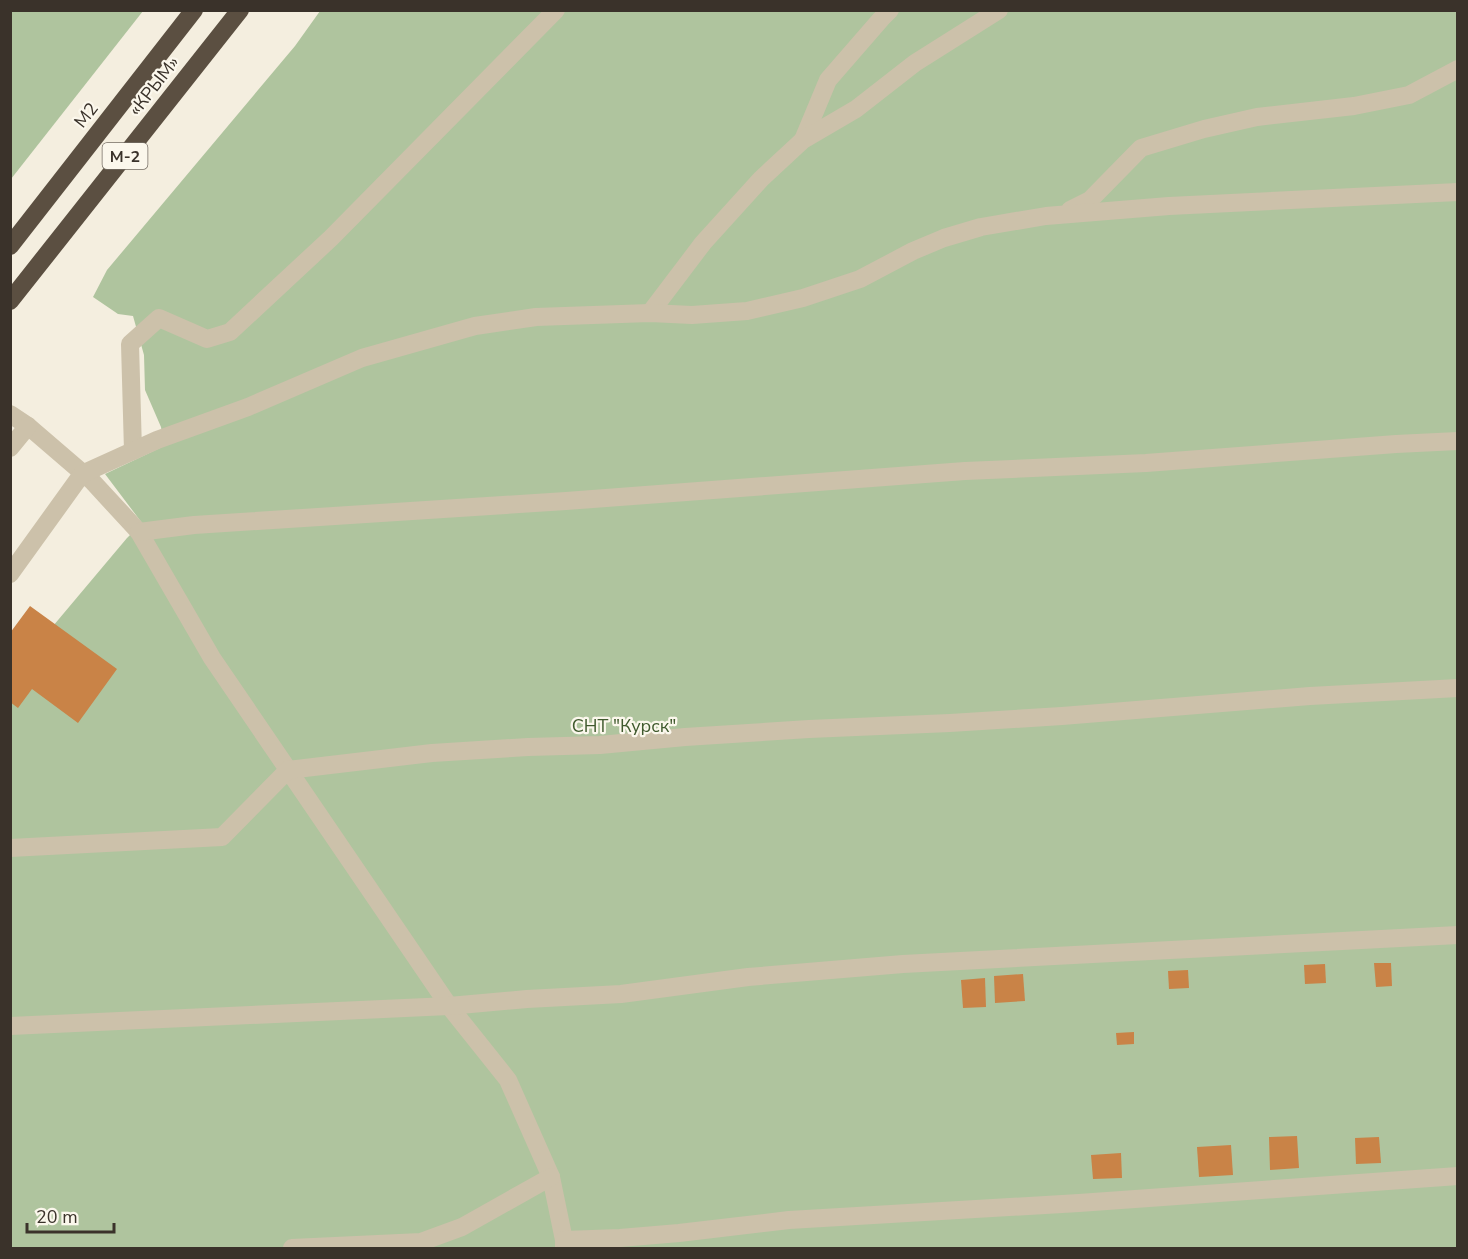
<svg xmlns="http://www.w3.org/2000/svg" width="1468" height="1259" viewBox="0 0 1468 1259" font-family="'Nunito Sans',sans-serif">
<style>
.green{fill:#afc49e}
.building{fill:#c98347}
.lines{fill:none;stroke-linecap:round;stroke-linejoin:round}
.minor{stroke:#ccc1aa;stroke-width:18}
.highway{stroke:#5b4f41;stroke-width:18}
.labels{text-anchor:middle;stroke-width:4.5;stroke-linejoin:round;paint-order:stroke}
.shield{fill:#fbf7ec;stroke:#746d64;stroke-width:1.5}
.shield-label{font-size:16px;font-weight:bold;fill:#3a322a}
.street-label{font-size:18px;fill:#3a322a;stroke:#fbf7ec}
.park-label{font-size:18px;fill:#3f592d;stroke:#fbf7ec}
</style>
<rect width="100%" height="100%" fill="#f4eedf"/>
<g class="green">
<path d="M 11,10 L 143,11 L 11,179 L 10,11 Z"/>
<path d="M 320,11 L 1457,11 L 1457,1248 L 11,1248 L 11,676 L 127,538 L 142,523 L 105,474 L 164,446 L 161,427 L 145,390 L 144,355 L 133,316 L 118,314 L 93,297 L 107,270 L 295,46 Z"/>
</g>
<g class="building">
<path d="M 30,606 L 117,669 L 78,723 L 32,689 L 18,708 L 10,702 L 10,633 Z"/>
<path d="M 1374,963 L 1391,963 L 1392,986 L 1376,987 Z"/>
<path d="M 1325,964 L 1326,983 L 1305,984 L 1304,965 Z"/>
<path d="M 1188,970 L 1189,988 L 1169,989 L 1168,971 Z"/>
<path d="M 1023,974 L 1025,1001 L 995,1003 L 994,976 Z"/>
<path d="M 985,978 L 986,1007 L 963,1008 L 961,980 Z"/>
<path d="M 1134,1032 L 1134,1044 L 1117,1045 L 1116,1033 Z"/>
<path d="M 1297,1136 L 1299,1168 L 1270,1170 L 1269,1137 Z"/>
<path d="M 1379,1137 L 1381,1163 L 1356,1164 L 1355,1138 Z"/>
<path d="M 1231,1145 L 1233,1175 L 1199,1177 L 1197,1147 Z"/>
<path d="M 1121,1153 L 1122,1178 L 1093,1179 L 1091,1155 Z"/>
</g>
<g class="lines">
<g class="minor">
<path d="M 803,140 L 828,80 L 881,19 L 890,10"/>
<path d="M 1070,210 L 1090,200 L 1141,148 L 1204,129 L 1257,117 L 1354,106 L 1409,95 L 1458,69"/>
<path d="M 650,313 L 703,243 L 761,179 L 803,140 L 856,109 L 915,63 L 999,10"/>
<path d="M 10,414 L 28,426 L 92,481 L 139,532 L 212,658 L 449,1006 L 508,1080 L 551,1177 L 564,1240 L 564,1248"/>
<path d="M 10,448 L 28,426"/>
<path d="M 133,451 L 130,344 L 159,318 L 207,339 L 230,332 L 331,238 L 556,10"/>
<path d="M 139,532 L 194,525 L 566,501 L 965,471 L 1146,463 L 1396,444 L 1458,441"/>
<path d="M 10,574 L 82,474 L 157,440 L 248,407 L 362,358 L 475,326 L 536,317 L 650,313 L 692,315 L 747,311 L 803,298 L 860,279 L 913,251 L 944,238 L 981,227 L 1046,216 L 1169,206 L 1458,192"/>
<path d="M 10,848 L 222,837 L 288,770 L 432,753 L 528,747 L 600,745 L 685,737 L 809,729 L 950,723 L 1062,716 L 1310,696 L 1458,688"/>
<path d="M 10,1026 L 449,1006 L 527,999 L 621,994 L 748,977 L 903,964 L 1458,935"/>
<path d="M 564,1240 L 620,1238 L 679,1233 L 789,1220 L 1079,1203 L 1458,1176"/>
<path d="M 292,1248 L 421,1242 L 462,1227 L 551,1177"/>
</g>
<g class="highway">
<path d="M 10,246 L 194,10"/>
<path d="M 10,301 L 240,10"/>
</g>
</g>
<g class="labels">
<rect class="shield" x="102.5" y="143" width="45" height="26" rx="4.5"/>
<g class="shield-label">
<text x="125" y="162">М-2</text>
</g>
<g class="street-label">
<text transform="translate(154 86) rotate(-52)" y="6">«КРЫМ»</text>
<text transform="translate(86 115) rotate(-52)" y="6">М2</text>
</g>
<g class="park-label">
<text x="624" y="732">СНТ "Курск"</text>
</g>
</g>
<rect width="1468" height="1259" fill="none" stroke="#3a322a" stroke-width="24"/>
<path d="M27 1223v9h87v-9" fill="none" stroke="#3a322a" stroke-width="3"/>
<text x="36" y="1223" font-size="18" fill="#3a322a" stroke="#fbf7ec" stroke-width="4.5" paint-order="stroke">20 m</text>
</svg>
